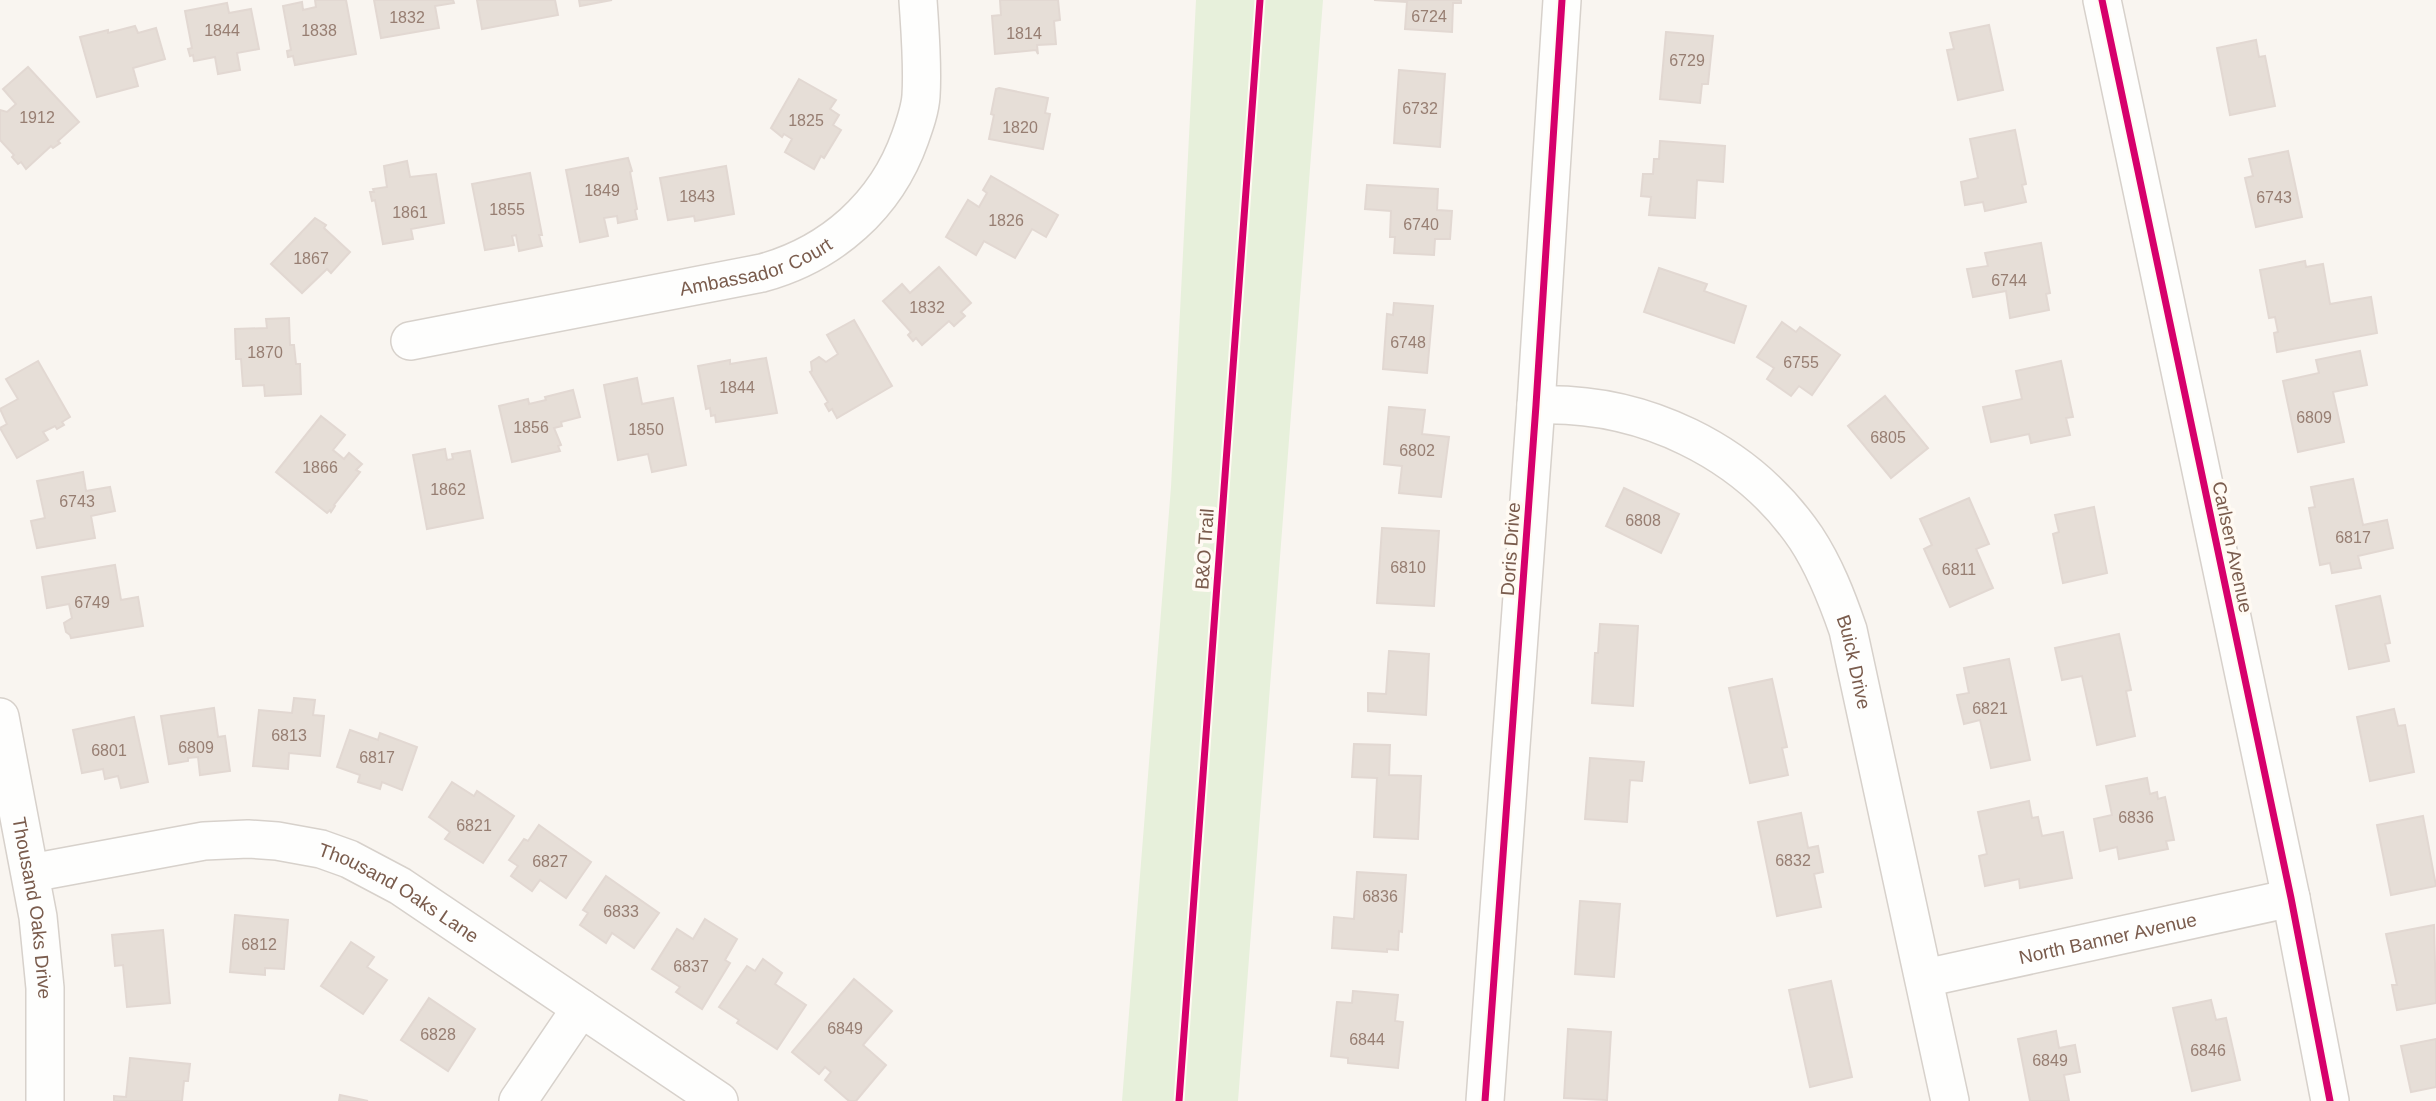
<svg xmlns="http://www.w3.org/2000/svg" width="2436" height="1101" viewBox="0 0 2436 1101" font-family="Helvetica,sans-serif">
<style>
.green{fill:#e7f0db}
.building{fill:#e6ded7;stroke:#e2d8d2;stroke-width:2}
.lines{fill:none;stroke-linecap:round;stroke-linejoin:round}
.minor-casing{stroke:#d7d1cb;stroke-width:40}
.minor{stroke:#fefefd;stroke-width:37}
.cycleway-casing{stroke:#fffaf3;stroke-width:11}
.cycleway{stroke:#d6006c;stroke-width:7}
.labels{text-anchor:middle;stroke-width:7;stroke-linejoin:round;paint-order:stroke}
.number-label{font-size:16px;fill:#977e72}
.street-label{font-size:19px;fill:#7a5c4d;stroke:#fffaf3}
</style>
<rect width="100%" height="100%" fill="#f9f5f0"/>
<path class="green" d="M 1196,0 L 1323,0 L 1238,1101 L 1122,1101 L 1171,487 Z"/>
<g class="building">
<path d="M 315,0 L 346,0 L 356,54 L 295,65 L 293,56 L 288,57 L 287,51 L 291,50 L 283,6 L 302,2 L 303,10 L 316,7 Z"/>
<path d="M 374,0 L 453,0 L 454,3 L 435,6 L 439,28 L 381,38 Z"/>
<path d="M 477,0 L 555,0 L 558,15 L 482,29 Z"/>
<path d="M 579,0 L 612,0 L 580,6 Z"/>
<path d="M 1000,0 L 1058,0 L 1060,20 L 1054,21 L 1056,44 L 1037,45 L 1038,54 L 1036,50 L 995,54 L 992,16 L 1001,15 Z"/>
<path d="M 1374,0 L 1461,0 L 1461,3 L 1453,3 L 1452,32 L 1405,29 L 1407,2 Z"/>
<path d="M 227,3 L 229,13 L 251,9 L 259,49 L 237,53 L 240,70 L 218,74 L 215,57 L 194,61 L 193,55 L 190,56 L 188,49 L 192,48 L 185,11 Z"/>
<path d="M 1989,25 L 2003,90 L 1958,100 L 1947,50 L 1954,49 L 1950,33 Z"/>
<path d="M 135,26 L 138,33 L 156,28 L 165,59 L 133,68 L 138,86 L 97,97 L 80,37 L 108,30 L 108,33 Z"/>
<path d="M 1666,32 L 1713,36 L 1708,84 L 1702,84 L 1700,103 L 1660,99 Z"/>
<path d="M 2256,40 L 2259,57 L 2265,56 L 2275,106 L 2230,115 L 2217,48 Z"/>
<path d="M 28,67 L 79,122 L 58,141 L 60,143 L 53,148 L 51,146 L 26,169 L 21,162 L 18,164 L 12,157 L 14,155 L 0,140 L 0,110 L 7,112 L 16,104 L 3,89 Z"/>
<path d="M 1399,70 L 1445,74 L 1440,147 L 1394,143 Z"/>
<path d="M 799,79 L 836,100 L 830,109 L 839,115 L 833,125 L 841,130 L 824,158 L 821,156 L 814,169 L 785,152 L 792,139 L 784,134 L 782,137 L 771,128 Z"/>
<path d="M 999,88 L 1048,98 L 1045,113 L 1050,114 L 1043,149 L 989,139 L 994,115 L 991,114 L 996,89 Z"/>
<path d="M 2015,130 L 2026,184 L 2022,185 L 2026,202 L 1985,211 L 1983,202 L 1965,205 L 1961,182 L 1978,178 L 1970,139 Z"/>
<path d="M 1660,141 L 1725,146 L 1723,182 L 1697,180 L 1695,218 L 1649,215 L 1651,197 L 1641,196 L 1643,174 L 1653,174 L 1654,159 L 1659,159 Z"/>
<path d="M 2288,151 L 2302,217 L 2256,227 L 2245,178 L 2253,176 L 2249,159 Z"/>
<path d="M 628,158 L 632,171 L 630,172 L 637,209 L 635,210 L 637,219 L 618,223 L 617,216 L 604,218 L 608,236 L 580,242 L 566,170 Z"/>
<path d="M 407,161 L 410,177 L 436,174 L 444,223 L 411,229 L 413,239 L 383,244 L 375,200 L 372,201 L 370,192 L 374,192 L 373,189 L 387,187 L 384,166 Z"/>
<path d="M 726,166 L 734,214 L 695,221 L 694,216 L 668,220 L 660,178 Z"/>
<path d="M 530,173 L 542,235 L 539,235 L 542,246 L 519,251 L 516,235 L 512,236 L 514,245 L 485,250 L 472,184 Z"/>
<path d="M 991,176 L 1058,215 L 1046,237 L 1032,229 L 1015,258 L 984,241 L 976,255 L 946,237 L 968,200 L 979,207 L 987,193 L 983,190 Z"/>
<path d="M 1367,185 L 1438,189 L 1437,210 L 1452,211 L 1450,239 L 1435,239 L 1434,255 L 1394,253 L 1395,237 L 1390,237 L 1391,211 L 1365,209 Z"/>
<path d="M 315,218 L 326,225 L 324,228 L 350,252 L 331,273 L 327,269 L 302,293 L 271,264 Z"/>
<path d="M 2041,243 L 2050,293 L 2046,294 L 2049,310 L 2010,318 L 2006,291 L 1973,297 L 1967,269 L 1988,266 L 1985,253 Z"/>
<path d="M 2305,261 L 2306,267 L 2323,264 L 2330,304 L 2371,297 L 2377,333 L 2277,352 L 2274,333 L 2278,332 L 2275,317 L 2269,318 L 2260,270 Z"/>
<path d="M 939,267 L 971,303 L 961,312 L 965,316 L 954,326 L 949,321 L 922,345 L 916,338 L 913,341 L 908,335 L 911,332 L 883,301 L 902,284 L 910,293 Z"/>
<path d="M 1659,268 L 1707,284 L 1704,291 L 1746,306 L 1734,343 L 1644,312 Z"/>
<path d="M 1394,303 L 1433,306 L 1427,373 L 1383,369 L 1387,314 L 1393,315 Z"/>
<path d="M 289,318 L 290,345 L 294,345 L 296,364 L 300,364 L 301,394 L 265,396 L 264,385 L 243,386 L 241,359 L 236,359 L 235,329 L 267,328 L 266,319 Z"/>
<path d="M 854,320 L 892,386 L 837,418 L 832,409 L 829,411 L 825,404 L 828,402 L 810,372 L 812,371 L 811,362 L 819,357 L 826,362 L 838,354 L 827,335 Z"/>
<path d="M 1782,322 L 1796,332 L 1800,327 L 1840,355 L 1812,395 L 1799,386 L 1791,396 L 1767,379 L 1774,368 L 1757,357 Z"/>
<path d="M 2360,351 L 2367,385 L 2333,392 L 2344,442 L 2298,452 L 2283,381 L 2319,373 L 2316,360 Z"/>
<path d="M 766,358 L 777,413 L 716,422 L 715,415 L 711,416 L 710,408 L 706,409 L 698,366 L 730,360 L 730,364 Z"/>
<path d="M 38,361 L 70,417 L 62,422 L 64,425 L 57,429 L 55,426 L 43,432 L 48,440 L 17,458 L 0,428 L 7,424 L 0,409 L 18,399 L 6,379 Z"/>
<path d="M 2061,361 L 2073,417 L 2066,418 L 2070,435 L 2031,443 L 2029,434 L 1991,442 L 1983,407 L 2022,399 L 2016,371 Z"/>
<path d="M 637,378 L 642,404 L 673,398 L 686,465 L 652,472 L 648,454 L 618,460 L 604,385 Z"/>
<path d="M 573,390 L 580,417 L 561,422 L 562,426 L 554,428 L 561,445 L 558,446 L 560,451 L 512,462 L 499,406 L 528,399 L 529,404 L 546,400 L 545,397 Z"/>
<path d="M 1885,396 L 1928,448 L 1891,478 L 1848,426 Z"/>
<path d="M 1389,407 L 1425,410 L 1422,434 L 1449,437 L 1441,497 L 1399,493 L 1402,466 L 1384,464 Z"/>
<path d="M 321,416 L 345,435 L 333,450 L 344,459 L 349,453 L 362,464 L 356,470 L 360,472 L 334,505 L 335,506 L 331,512 L 330,510 L 327,513 L 276,472 Z"/>
<path d="M 445,449 L 447,460 L 453,459 L 452,454 L 470,451 L 483,518 L 427,529 L 413,455 Z"/>
<path d="M 83,472 L 86,491 L 110,487 L 115,511 L 91,516 L 95,538 L 37,548 L 31,521 L 45,518 L 37,481 Z"/>
<path d="M 2353,479 L 2363,525 L 2387,520 L 2393,548 L 2358,556 L 2361,568 L 2332,573 L 2330,563 L 2320,565 L 2309,508 L 2315,507 L 2311,487 Z"/>
<path d="M 1624,488 L 1679,514 L 1661,553 L 1606,526 Z"/>
<path d="M 1969,498 L 1989,544 L 1976,549 L 1993,588 L 1950,607 L 1924,549 L 1932,545 L 1920,519 Z"/>
<path d="M 2094,507 L 2107,573 L 2063,583 L 2053,534 L 2059,532 L 2055,515 Z"/>
<path d="M 1382,528 L 1439,531 L 1434,606 L 1377,603 Z"/>
<path d="M 115,565 L 121,600 L 138,597 L 143,626 L 71,638 L 70,635 L 66,632 L 64,623 L 72,618 L 69,604 L 47,608 L 42,577 Z"/>
<path d="M 2380,596 L 2390,643 L 2385,644 L 2389,661 L 2349,669 L 2336,606 Z"/>
<path d="M 1600,624 L 1638,626 L 1633,706 L 1592,703 L 1595,653 L 1598,653 Z"/>
<path d="M 2119,634 L 2131,690 L 2126,691 L 2135,736 L 2097,745 L 2082,676 L 2062,680 L 2055,648 Z"/>
<path d="M 1389,651 L 1429,654 L 1426,715 L 1368,711 L 1368,693 L 1386,694 Z"/>
<path d="M 2009,659 L 2030,760 L 1991,768 L 1980,720 L 1964,724 L 1957,695 L 1969,693 L 1964,668 Z"/>
<path d="M 1772,679 L 1787,747 L 1782,748 L 1788,775 L 1750,783 L 1729,688 Z"/>
<path d="M 294,698 L 315,700 L 313,715 L 324,716 L 320,756 L 289,753 L 288,769 L 253,766 L 259,710 L 292,713 Z"/>
<path d="M 214,708 L 218,737 L 225,736 L 230,771 L 200,775 L 198,757 L 188,758 L 188,761 L 169,764 L 161,716 Z"/>
<path d="M 2394,709 L 2398,726 L 2405,725 L 2414,772 L 2370,781 L 2357,717 Z"/>
<path d="M 134,717 L 148,782 L 121,788 L 118,776 L 105,779 L 103,769 L 82,773 L 73,730 Z"/>
<path d="M 350,730 L 378,740 L 380,733 L 417,747 L 402,790 L 382,782 L 380,789 L 358,782 L 360,775 L 337,767 Z"/>
<path d="M 1354,744 L 1390,745 L 1389,775 L 1421,776 L 1418,839 L 1374,837 L 1377,778 L 1352,777 Z"/>
<path d="M 1590,758 L 1644,762 L 1642,781 L 1630,780 L 1627,822 L 1585,819 Z"/>
<path d="M 2147,778 L 2150,794 L 2157,792 L 2158,799 L 2165,797 L 2174,840 L 2166,841 L 2168,849 L 2119,859 L 2117,847 L 2100,851 L 2094,819 L 2112,815 L 2106,786 Z"/>
<path d="M 452,782 L 474,796 L 477,791 L 514,816 L 483,863 L 445,839 L 450,832 L 429,817 Z"/>
<path d="M 2029,801 L 2032,818 L 2038,817 L 2042,836 L 2063,832 L 2072,878 L 2020,888 L 2019,879 L 1985,886 L 1979,856 L 1987,854 L 1978,812 Z"/>
<path d="M 1801,813 L 1808,848 L 1818,846 L 1823,872 L 1814,874 L 1821,907 L 1777,916 L 1758,822 Z"/>
<path d="M 2423,816 L 2436,886 L 2391,895 L 2377,825 Z"/>
<path d="M 539,825 L 591,862 L 566,898 L 540,880 L 532,891 L 511,876 L 518,866 L 509,860 L 524,839 L 528,841 Z"/>
<path d="M 1357,872 L 1406,875 L 1402,932 L 1399,931 L 1398,950 L 1387,949 L 1387,952 L 1332,948 L 1334,917 L 1354,919 Z"/>
<path d="M 606,876 L 659,913 L 634,948 L 612,933 L 606,943 L 580,925 L 588,913 L 583,910 Z"/>
<path d="M 1580,901 L 1620,904 L 1614,977 L 1575,974 Z"/>
<path d="M 235,915 L 288,920 L 284,969 L 265,968 L 265,975 L 230,972 Z"/>
<path d="M 705,919 L 737,939 L 725,960 L 730,963 L 702,1009 L 676,992 L 680,987 L 652,969 L 677,929 L 693,939 Z"/>
<path d="M 2434,925 L 2436,1003 L 2397,1010 L 2392,985 L 2397,985 L 2386,934 Z"/>
<path d="M 163,930 L 170,1003 L 127,1007 L 123,965 L 115,966 L 112,935 Z"/>
<path d="M 351,942 L 374,957 L 367,967 L 387,980 L 363,1014 L 321,986 Z"/>
<path d="M 763,959 L 782,973 L 775,984 L 806,1005 L 777,1049 L 737,1023 L 739,1020 L 719,1007 L 747,966 L 755,971 Z"/>
<path d="M 854,979 L 892,1011 L 863,1045 L 886,1065 L 856,1101 L 849,1101 L 825,1080 L 831,1072 L 825,1067 L 819,1074 L 792,1052 Z"/>
<path d="M 1831,981 L 1852,1077 L 1810,1087 L 1789,990 Z"/>
<path d="M 1353,991 L 1398,995 L 1395,1021 L 1403,1022 L 1398,1068 L 1348,1063 L 1348,1058 L 1331,1056 L 1337,1002 L 1352,1003 Z"/>
<path d="M 429,998 L 475,1029 L 448,1071 L 401,1040 Z"/>
<path d="M 2211,1000 L 2216,1020 L 2226,1018 L 2240,1080 L 2192,1091 L 2173,1008 Z"/>
<path d="M 1568,1029 L 1611,1032 L 1607,1100 L 1564,1098 Z"/>
<path d="M 2056,1031 L 2059,1048 L 2075,1045 L 2080,1072 L 2064,1075 L 2069,1101 L 2030,1101 L 2018,1039 Z"/>
<path d="M 2436,1039 L 2436,1087 L 2411,1092 L 2401,1046 Z"/>
<path d="M 130,1058 L 190,1064 L 188,1081 L 184,1081 L 182,1101 L 114,1101 L 114,1096 L 126,1097 Z"/>
<path d="M 340,1095 L 368,1101 L 339,1101 Z"/>
</g>
<g class="lines">
<defs>
<g id="minor">
<path d="M 2102,0 L 2291,898 L 2330,1101"/>
<path id="s1" d="M 410,341 L 762,273 C 831,254 886,206 910,138 C 915,124 920,110 921,96 C 923,64 920,32 918,0"/>
<path id="s2" d="M 1536,405 C 1642,401 1746,450 1806,538 C 1825,567 1837,598 1848,630 L 1950,1101"/>
<path id="s3" d="M 0,717 L 38,917 L 45,988 L 45,1101"/>
<path id="s4" d="M 31,873 L 204,841 L 248,839 L 277,841 L 321,849 L 349,859 L 400,886 L 719,1101"/>
<path id="s5" d="M 1925,978 L 2291,898"/>
<path d="M 518,1101 L 581,1008"/>
<path d="M 1485,1101 L 1536,405 L 1562,0"/>
</g>
</defs>
<use href="#minor" class="minor-casing"/>
<use href="#minor" class="minor"/>
<defs>
<g id="cycleway">
<path d="M 2102,0 L 2291,898 L 2330,1101"/>
<path d="M 1179,1101 L 1260,0"/>
<path d="M 1485,1101 L 1536,405 L 1562,0"/>
</g>
</defs>
<use href="#cycleway" class="cycleway-casing"/>
<use href="#cycleway" class="cycleway"/>
</g>
<g class="labels">
<g class="number-label">
<text x="1429" y="22">6724</text>
<text x="407" y="23">1832</text>
<text x="222" y="36">1844</text>
<text x="319" y="36">1838</text>
<text x="1024" y="39">1814</text>
<text x="1687" y="66">6729</text>
<text x="1420" y="114">6732</text>
<text x="37" y="123">1912</text>
<text x="806" y="126">1825</text>
<text x="1020" y="133">1820</text>
<text x="602" y="196">1849</text>
<text x="697" y="202">1843</text>
<text x="2274" y="203">6743</text>
<text x="507" y="215">1855</text>
<text x="410" y="218">1861</text>
<text x="1006" y="226">1826</text>
<text x="1421" y="230">6740</text>
<text x="311" y="264">1867</text>
<text x="2009" y="286">6744</text>
<text x="927" y="313">1832</text>
<text x="1408" y="348">6748</text>
<text x="265" y="358">1870</text>
<text x="1801" y="368">6755</text>
<text x="737" y="393">1844</text>
<text x="2314" y="423">6809</text>
<text x="531" y="433">1856</text>
<text x="646" y="435">1850</text>
<text x="1888" y="443">6805</text>
<text x="1417" y="456">6802</text>
<text x="320" y="473">1866</text>
<text x="448" y="495">1862</text>
<text x="77" y="507">6743</text>
<text x="1643" y="526">6808</text>
<text x="2353" y="543">6817</text>
<text x="1408" y="573">6810</text>
<text x="1959" y="575">6811</text>
<text x="92" y="608">6749</text>
<text x="1990" y="714">6821</text>
<text x="289" y="741">6813</text>
<text x="196" y="753">6809</text>
<text x="109" y="756">6801</text>
<text x="377" y="763">6817</text>
<text x="2136" y="823">6836</text>
<text x="474" y="831">6821</text>
<text x="1793" y="866">6832</text>
<text x="550" y="867">6827</text>
<text x="1380" y="902">6836</text>
<text x="621" y="917">6833</text>
<text x="259" y="950">6812</text>
<text x="691" y="972">6837</text>
<text x="845" y="1034">6849</text>
<text x="438" y="1040">6828</text>
<text x="1367" y="1045">6844</text>
<text x="2208" y="1056">6846</text>
<text x="2050" y="1066">6849</text>
</g>
<g class="street-label">
<text dy="7" stroke="none"><textPath href="#s1" startOffset="354">Ambassador Court</textPath></text>
<text transform="translate(2233 547) rotate(78)" y="7">Carlsen Avenue</text>
<text transform="translate(1204 549) rotate(-86)" y="7">B&amp;O Trail</text>
<text transform="translate(1510 549) rotate(-86)" y="7">Doris Drive</text>
<text dy="7" stroke="none"><textPath href="#s2" startOffset="448">Buick Drive</textPath></text>
<text dy="7" stroke="none"><textPath href="#s4" startOffset="383">Thousand Oaks Lane</textPath></text>
<text dy="7" stroke="none"><textPath href="#s3" startOffset="194">Thousand Oaks Drive</textPath></text>
<text dy="7" stroke="none"><textPath href="#s5" startOffset="187">North Banner Avenue</textPath></text>
</g>
</g>
</svg>
